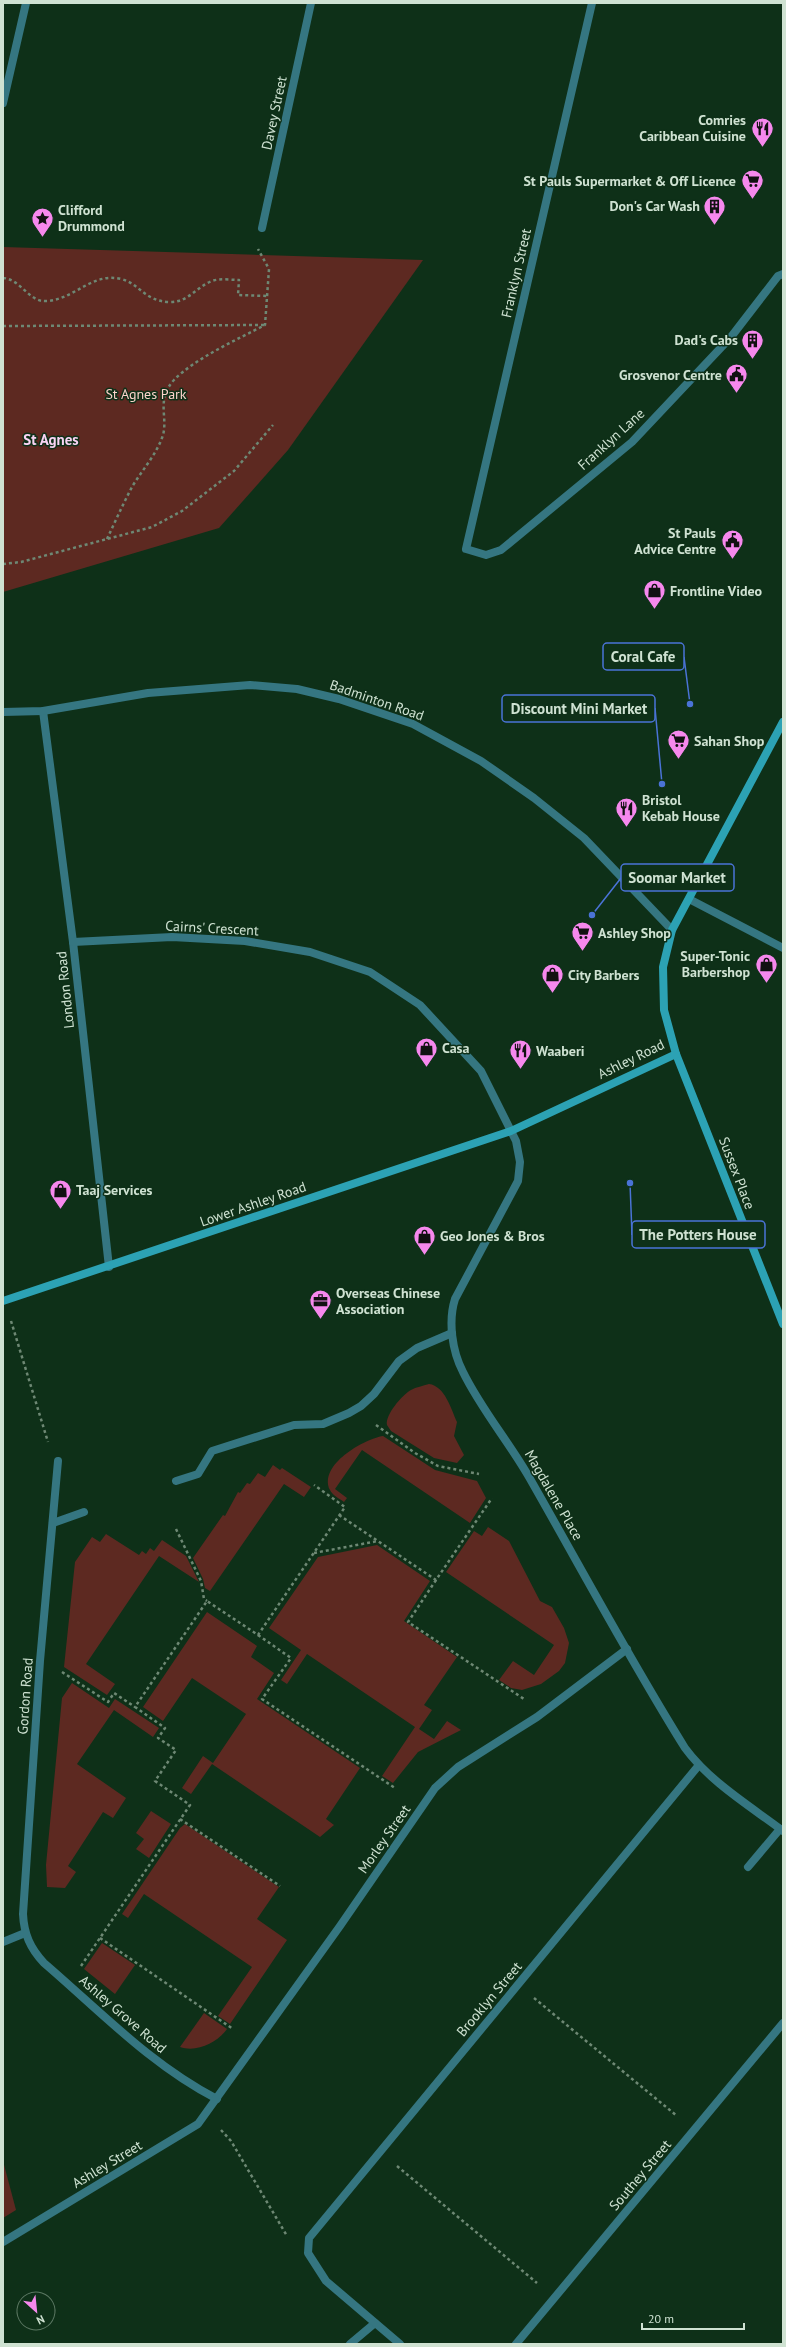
<svg xmlns="http://www.w3.org/2000/svg" width="786" height="2347" viewBox="0 0 786 2347" font-family="'PT Sans',sans-serif">
<style>
.green{fill:#5d2921}
.lines{fill:none;stroke-linecap:round;stroke-linejoin:round}
.path{stroke:#6e8874;stroke-width:2.5;stroke-dasharray:3 3;stroke-linecap:butt}
.lane{stroke:#357681;stroke-width:8}
.street{stroke:#357681;stroke-width:8}
.secondary{stroke:#2ca2b4;stroke-width:8}
.labels{text-anchor:middle;stroke-width:3;stroke-linejoin:round;paint-order:stroke}
.street-label{font-size:14px;fill:#cfe2d2;stroke:#0e3018}
.poi-label{font-size:14px;font-weight:bold;fill:#cfe2d2;stroke:#0e3018;text-anchor:start}
.park-label{font-size:14px;fill:#fcd2ca;stroke:#0e3018}
.neighbourhood-label{font-size:15px;font-weight:bold;fill:#f9d3f4;stroke:#0e3018}
.leader{fill:none;stroke:#4a73d6;stroke-width:1.5}
.callout-dot{fill:#4a73d6;stroke:#0e3018;stroke-width:1.5}
.callout{fill:#0e3018;stroke:#4a73d6;stroke-width:1.5}
.callout-label{font-size:15px;text-anchor:middle;font-weight:bold;fill:#cfe2d2}
</style>
<rect width="100%" height="100%" fill="#0e3018"/>
<g class="green">
<path d="M 3,247 L 423,260 L 288,450 L 219,528 L 3,592 Z"/>
<path d="M 429,1384 C 445,1386 451,1409 457,1422 L 454,1436 L 464,1455 L 457,1463 L 434,1458 L 391,1431 L 387,1425 C 385,1415 402,1395 411,1390 C 416,1387 423,1386 429,1384 Z"/>
<path d="M 383,1436 L 435,1470 L 477,1481 L 486,1498 L 470,1523 L 362,1450 L 335,1489 L 347,1498 L 344,1502 C 340,1499 332,1495 330,1490 C 318,1465 364,1439 383,1436 Z"/>
<path d="M 273,1465 L 280,1470 L 282,1468 L 311,1487 L 304,1497 L 284,1484 L 210,1591 L 205,1588 L 203,1579 L 193,1558 L 223,1515 L 225,1516 L 238,1492 L 240,1493 L 247,1483 L 250,1484 L 258,1473 L 265,1477 Z"/>
<path d="M 488,1527 L 509,1541 L 540,1601 L 552,1607 L 564,1628 L 569,1643 L 565,1663 L 559,1671 L 541,1684 L 522,1690 L 511,1688 L 499,1680 L 513,1661 L 534,1675 L 554,1645 L 446,1572 L 474,1531 L 482,1536 Z"/>
<path d="M 106,1534 L 139,1555 L 142,1551 L 146,1554 L 150,1548 L 154,1551 L 162,1540 L 186,1556 L 199,1582 L 159,1556 L 86,1664 L 115,1684 L 107,1695 L 64,1667 L 75,1562 L 92,1537 L 100,1542 Z"/>
<path d="M 377,1545 L 430,1581 L 404,1621 L 457,1657 L 424,1705 L 432,1710 L 419,1729 L 434,1739 L 447,1721 L 461,1730 L 418,1752 L 393,1783 L 382,1776 L 415,1727 L 307,1654 L 287,1684 L 281,1680 L 301,1650 L 269,1628 L 318,1557 Z"/>
<path d="M 207,1612 L 257,1646 L 251,1657 L 274,1673 L 257,1699 L 360,1768 L 326,1819 L 334,1825 L 320,1837 L 212,1764 L 191,1794 L 182,1788 L 203,1756 L 213,1763 L 246,1714 L 192,1678 L 163,1721 L 143,1707 Z"/>
<path d="M 72,1683 L 109,1708 L 115,1699 L 159,1728 L 153,1737 L 114,1710 L 77,1764 L 126,1798 L 113,1818 L 103,1812 L 68,1866 L 76,1872 L 65,1888 L 47,1887 L 46,1865 L 62,1698 Z"/>
<path d="M 151,1811 L 171,1824 L 149,1858 L 136,1849 L 144,1839 L 136,1833 Z"/>
<path d="M 185,1824 L 279,1887 L 257,1919 L 287,1940 L 230,2024 L 218,2016 L 252,1967 L 144,1894 L 128,1918 L 122,1914 L 180,1828 Z"/>
<path d="M 102,1943 L 135,1965 L 115,1994 L 84,1969 Z"/>
<path d="M 204,2013 L 227,2029 C 218,2042 197,2053 180,2047 Z"/>
<path d="M 3,2161 L 16,2210 L 3,2218 Z"/>
</g>
<g class="lines">
<g class="path">
<path d="M 3,278 C 21,279 29,303 47,301 C 75,299 92,272 121,279 C 139,283 144,301 169,302 C 188,303 196,287 212,281 C 220,278 231,280 239,280 L 238,295 L 267,296"/>
<path d="M 3,326 L 264,325"/>
<path d="M 107,539 C 115,522 123,504 132,487 C 142,470 157,454 163,435 C 168,417 156,399 174,380 C 194,359 238,339 265,325 L 269,269 L 258,249"/>
<path d="M 3,564 L 21,562 L 152,527 L 182,511 L 234,471 L 273,425"/>
<path d="M 11,1321 L 48,1442"/>
<path d="M 376,1425 L 415,1453 L 438,1466 L 479,1474"/>
<path d="M 339,1515 L 436,1580 L 492,1498"/>
<path d="M 176,1529 L 201,1581 L 204,1599 L 207,1601"/>
<path d="M 314,1553 L 378,1541"/>
<path d="M 436,1580 L 408,1622 L 524,1699"/>
<path d="M 258,1635 L 291,1658 L 262,1699 L 395,1788"/>
<path d="M 62,1672 L 108,1702 L 114,1693 L 135,1707"/>
<path d="M 180,1819 L 280,1886"/>
<path d="M 100,1938 L 233,2029"/>
<path d="M 81,1966 L 190,1805 L 155,1781 L 176,1750 L 158,1738 L 165,1728 L 135,1707 L 207,1601 L 258,1635 L 345,1507 L 314,1485"/>
<path d="M 534,1998 L 677,2116"/>
<path d="M 221,2130 L 231,2141 L 287,2236"/>
<path d="M 397,2166 L 537,2283"/>
</g>
<g class="lane">
<path d="M 53,1523 L 84,1512"/>
<path d="M 748,1867 L 780,1829"/>
</g>
<g class="street">
<path d="M 592,3 L 466,549 L 486,555 L 501,550 L 632,442 L 731,337 L 778,276 L 783,274"/>
<path d="M 3,103 L 26,3"/>
<path d="M 262,228 L 311,3"/>
<path d="M 43,711 L 73,942 L 109,1267"/>
<path d="M 3,712 L 43,711 L 148,693 L 250,685 L 297,689 L 339,699 L 413,724 L 481,761 L 534,798 L 584,838 L 672,930"/>
<path d="M 689,899 L 783,948"/>
<path d="M 73,942 L 172,937 L 245,941 L 310,952 L 370,972 L 420,1005 L 481,1071 L 516,1141 L 520,1162 L 518,1181 L 455,1299 C 448,1321 452,1351 463,1372 C 481,1409 509,1442 529,1477 C 581,1568 630,1660 685,1748 C 710,1782 750,1806 783,1831"/>
<path d="M 58,1461 L 40,1661 L 23,1914 C 24,1934 30,1948 44,1963 C 100,2011 151,2065 217,2099"/>
<path d="M 176,1481 L 198,1474 L 212,1451 L 294,1425 L 323,1424 L 349,1413 L 361,1406 L 374,1394 L 399,1361 L 417,1348 L 452,1333"/>
<path d="M 3,1942 L 25,1933"/>
<path d="M 3,2242 L 198,2124 L 340,1926 L 435,1788 L 458,1767 L 537,1717 L 627,1649"/>
<path d="M 350,2344 L 375,2323"/>
<path d="M 400,2344 L 326,2281 L 308,2253 L 309,2238 L 699,1765"/>
<path d="M 516,2344 L 783,2023"/>
</g>
<g class="secondary">
<path d="M 783,722 L 672,930 L 663,967 L 664,1010 L 676,1054 L 783,1324"/>
<path d="M 3,1301 L 511,1131 L 676,1054"/>
</g>
</g>
<defs>
<symbol id="restaurant-pin" viewBox="-11 -11 22 30"><path d="M0 17L-7.5 6A9.5 9.5 0 1 1 7.5 6Z" fill="#f688ed" stroke="#0e3018"/><path d="M-5-6h1v4h1v-4h1v4h1v-4h1v5L-1.5 .5V6h-2V.5L-5-1ZM5-6V6H3V1.5H1.5Q1.5-4 5-6Z" fill="#111"/></symbol>
<symbol id="supermarket-pin" viewBox="-11 -11 22 30"><path d="M0 17L-7.5 6A9.5 9.5 0 1 1 7.5 6Z" fill="#f688ed" stroke="#0e3018"/><path d="M-6-5.5h2.5l.6 2H6L4.5 2H-2.5L-4.4-4H-6ZM-1.5 3.2a1.3 1.3 0 1 0 .1 0ZM3 3.2a1.3 1.3 0 1 0 .1 0Z" fill="#111"/></symbol>
<symbol id="building-pin" viewBox="-11 -11 22 30"><path d="M0 17L-7.5 6A9.5 9.5 0 1 1 7.5 6Z" fill="#f688ed" stroke="#0e3018"/><path d="M-4-6H4V6H1V3H-1V6H-4ZM-2.5-4.3h1.7v1.8h-1.7ZM.8-4.3h1.7v1.8H.8ZM-2.5-1h1.7V.8h-1.7ZM.8-1h1.7V.8H.8Z" fill="#111"/></symbol>
<symbol id="sight-pin" viewBox="-11 -11 22 30"><path d="M0 17L-7.5 6A9.5 9.5 0 1 1 7.5 6Z" fill="#f688ed" stroke="#0e3018"/><path d="M0-6L1.8-2.2L6-1.7L2.9 1.2L3.7 5.4L0 3.3L-3.7 5.4L-2.9 1.2L-6-1.7L-1.8-2.2Z" fill="#111"/></symbol>
<symbol id="civic-pin" viewBox="-11 -11 22 30"><path d="M0 17L-7.5 6A9.5 9.5 0 1 1 7.5 6Z" fill="#f688ed" stroke="#0e3018"/><path d="M-.6-6.5H3V-4.5H.6V-3L4-1V1h2V6H-6V1h2V-1L-.6-3ZM-1.2 2.5V6h2.4V2.5Z" fill="#111"/></symbol>
<symbol id="shop-pin" viewBox="-11 -11 22 30"><path d="M0 17L-7.5 6A9.5 9.5 0 1 1 7.5 6Z" fill="#f688ed" stroke="#0e3018"/><path d="M-5-2.5h2.3a2.7 3.5 0 0 1 5.4 0H5L5.5 6h-11ZM-1.5-2.5h3a1.5 2.3 0 0 0-3 0Z" fill="#111"/></symbol>
<symbol id="office-pin" viewBox="-11 -11 22 30"><path d="M0 17L-7.5 6A9.5 9.5 0 1 1 7.5 6Z" fill="#f688ed" stroke="#0e3018"/><path d="M-6-3h4V-5.5h4V-3h4V5H-6ZM-1-4.5V-3h2v-1.5ZM-6 0V1H6V0Z" fill="#111"/></symbol>
</defs>
<g fill-rule="evenodd">
<use href="#restaurant-pin" x="750" y="116" width="25" height="34"/>
<use href="#supermarket-pin" x="740" y="168" width="25" height="34"/>
<use href="#building-pin" x="702" y="194" width="25" height="34"/>
<use href="#sight-pin" x="30" y="206" width="25" height="34"/>
<use href="#building-pin" x="740" y="328" width="25" height="34"/>
<use href="#civic-pin" x="724" y="362" width="25" height="34"/>
<use href="#civic-pin" x="720" y="528" width="25" height="34"/>
<use href="#shop-pin" x="642" y="578" width="25" height="34"/>
<use href="#supermarket-pin" x="666" y="728" width="25" height="34"/>
<use href="#restaurant-pin" x="614" y="796" width="25" height="34"/>
<use href="#supermarket-pin" x="570" y="920" width="25" height="34"/>
<use href="#shop-pin" x="754" y="952" width="25" height="34"/>
<use href="#shop-pin" x="540" y="962" width="25" height="34"/>
<use href="#shop-pin" x="414" y="1036" width="25" height="34"/>
<use href="#restaurant-pin" x="508" y="1038" width="25" height="34"/>
<use href="#shop-pin" x="48" y="1178" width="25" height="34"/>
<use href="#shop-pin" x="412" y="1224" width="25" height="34"/>
<use href="#office-pin" x="308" y="1288" width="25" height="34"/>
</g>
<g class="labels">
<g class="street-label">
<text transform="translate(274 113) rotate(-78)" y="5">Davey Street</text>
<text transform="translate(516 273) rotate(-77)" y="5">Franklyn Street</text>
<text transform="translate(611 439) rotate(-42)" y="5">Franklyn Lane</text>
<text transform="translate(377 700) rotate(19)" y="5">Badminton Road</text>
<text transform="translate(212 928) rotate(3)" y="5">Cairns' Crescent</text>
<text transform="translate(65 990) rotate(-96)" y="5">London Road</text>
<text transform="translate(631 1059) rotate(-26)" y="5">Ashley Road</text>
<text transform="translate(737 1173) rotate(69)" y="5">Sussex Place</text>
<text transform="translate(253 1204) rotate(-19)" y="5">Lower Ashley Road</text>
<text transform="translate(554 1495) rotate(60)" y="5">Magdalene Place</text>
<text transform="translate(25 1696) rotate(-86)" y="5">Gordon Road</text>
<text transform="translate(384 1839) rotate(-55)" y="5">Morley Street</text>
<text transform="translate(489 1999) rotate(-50)" y="5">Brooklyn Street</text>
<text transform="translate(123 2014) rotate(41)" y="5">Ashley Grove Road</text>
<text transform="translate(107 2164) rotate(-31)" y="5">Ashley Street</text>
<text transform="translate(640 2175) rotate(-50)" y="5">Southey Street</text>
</g>
<g class="poi-label">
<text x="746" y="125" text-anchor="end">Comries<tspan x="746" dy="16">Caribbean Cuisine</tspan></text>
<text x="736" y="186" text-anchor="end">St Pauls Supermarket &amp; Off Licence</text>
<text x="700" y="211" text-anchor="end">Don's Car Wash</text>
<text x="58" y="215">Clifford<tspan x="58" dy="16">Drummond</tspan></text>
<text x="738" y="345" text-anchor="end">Dad's Cabs</text>
<text x="722" y="380" text-anchor="end">Grosvenor Centre</text>
<text x="716" y="538" text-anchor="end">St Pauls<tspan x="716" dy="16">Advice Centre</tspan></text>
<text x="670" y="596">Frontline Video</text>
<text x="694" y="746">Sahan Shop</text>
<text x="642" y="805">Bristol<tspan x="642" dy="16">Kebab House</tspan></text>
<text x="598" y="938">Ashley Shop</text>
<text x="750" y="961" text-anchor="end">Super-Tonic<tspan x="750" dy="16">Barbershop</tspan></text>
<text x="568" y="980">City Barbers</text>
<text x="442" y="1053">Casa</text>
<text x="536" y="1056">Waaberi</text>
<text x="76" y="1195">Taaj Services</text>
<text x="440" y="1241">Geo Jones &amp; Bros</text>
<text x="336" y="1298">Overseas Chinese<tspan x="336" dy="16">Association</tspan></text>
</g>
<g class="park-label">
<text x="146" y="399">St Agnes Park</text>
</g>
<g class="neighbourhood-label">
<text x="51" y="445">St Agnes</text>
</g>
</g>
<path class="leader" d="M690 704L684 657M662 784L655 708M592 915L621 878M630 1183L632 1235"/>
<g class="callout-dot">
<circle cx="690" cy="704" r="4"/>
<circle cx="662" cy="784" r="4"/>
<circle cx="592" cy="915" r="4"/>
<circle cx="630" cy="1183" r="4"/>
</g>
<g class="callout">
<rect x="603" y="643" width="81" height="27" rx="4"/>
<rect x="502" y="695" width="153" height="27" rx="4"/>
<rect x="621" y="864" width="113" height="27" rx="4"/>
<rect x="632" y="1221" width="133" height="27" rx="4"/>
</g>
<g class="callout-label">
<text x="643" y="662">Coral Cafe</text>
<text x="579" y="714">Discount Mini Market</text>
<text x="677" y="883">Soomar Market</text>
<text x="698" y="1240">The Potters House</text>
</g>
<rect width="786" height="2347" fill="none" stroke="#cfe2d2" stroke-width="8"/>
<g transform="translate(36 2311) rotate(153)"><circle r="19" fill="#0e3018" stroke="#5b7762"/>
<path d="M0-3L7 15L0 10L-7 15Z" fill="#f688ed"/>
<text y="-6" font-size="11" font-weight="bold" text-anchor="middle" fill="#cfe2d2">N</text>
</g>
<path d="M642 2323v6h102v-6" fill="none" stroke="#cfe2d2" stroke-width="2"/>
<text x="648" y="2323" font-size="12" fill="#cfe2d2" stroke="#0e3018" stroke-width="3" paint-order="stroke">20 m</text>
</svg>
